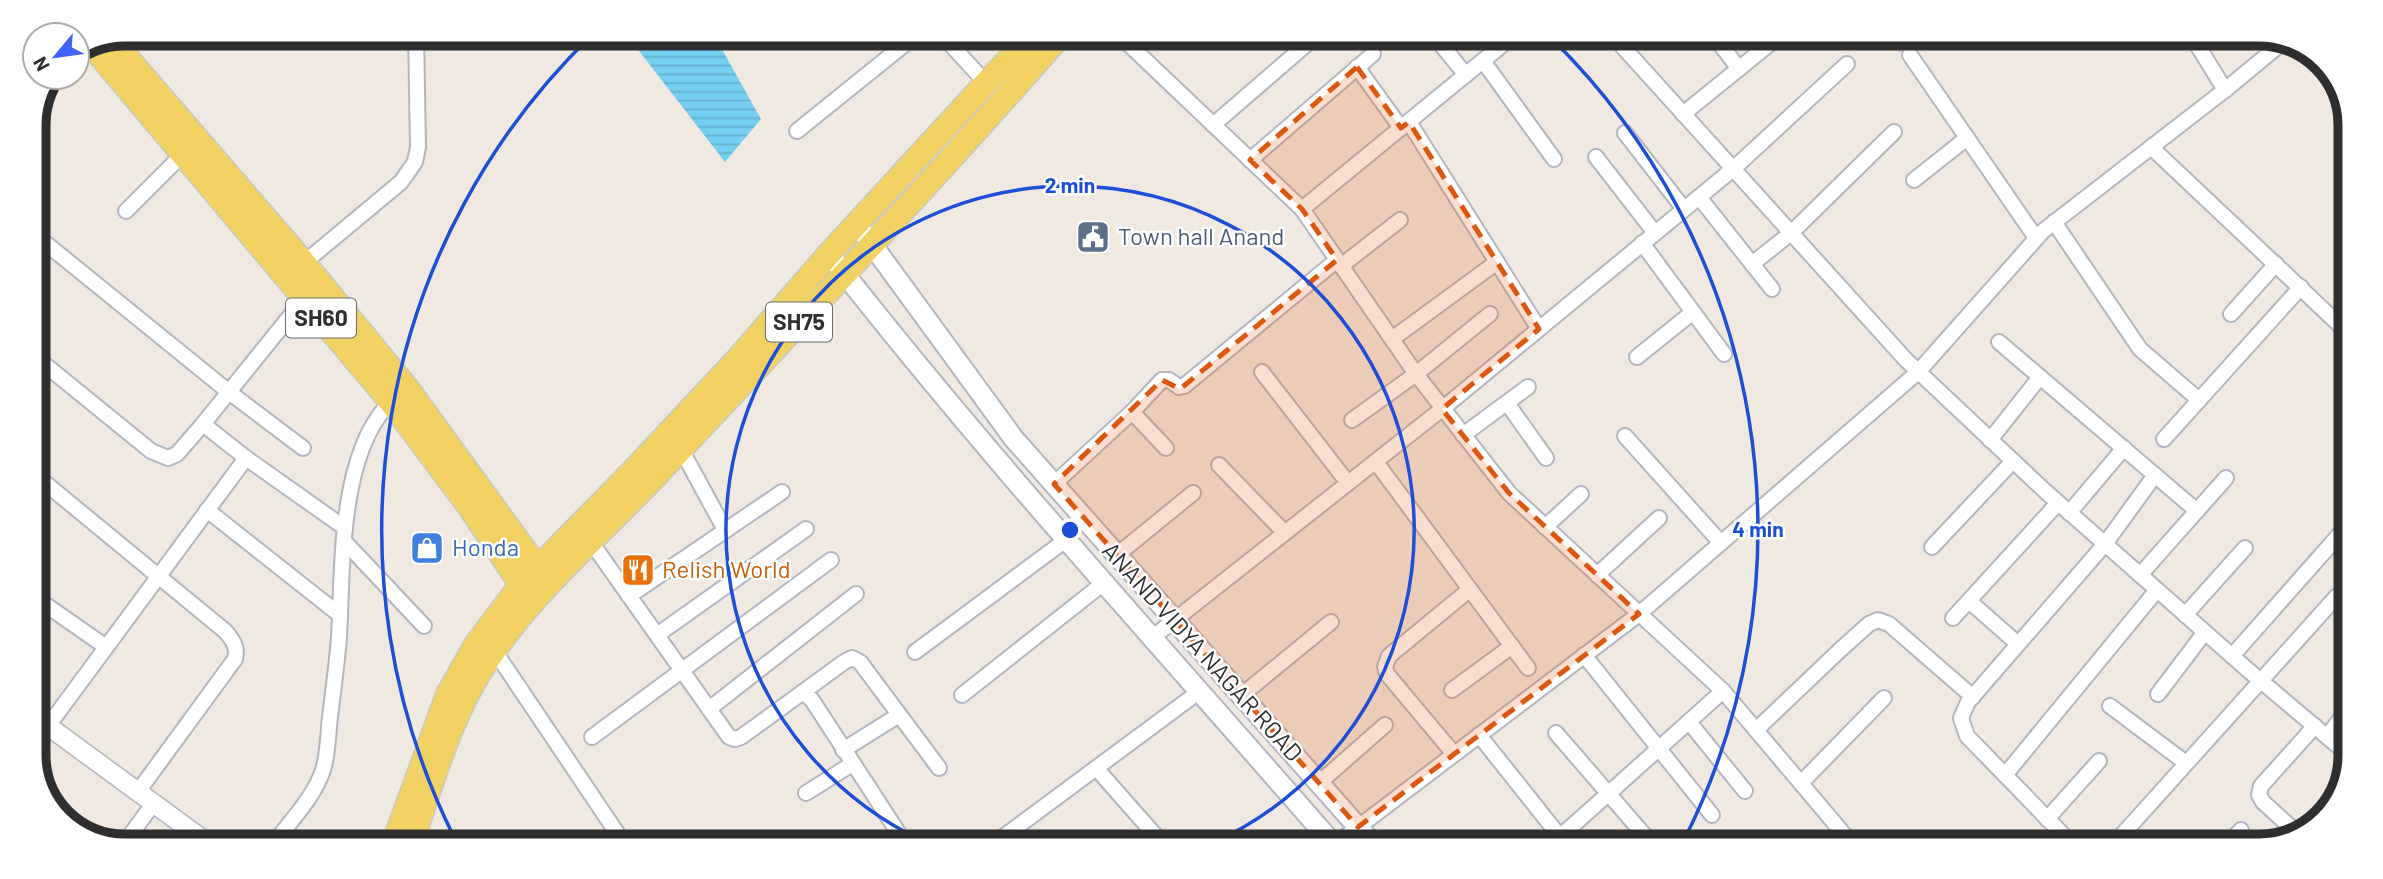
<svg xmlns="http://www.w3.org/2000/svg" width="2383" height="879" viewBox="0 0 2383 879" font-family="Barlow,sans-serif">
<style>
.water{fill:url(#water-rules)}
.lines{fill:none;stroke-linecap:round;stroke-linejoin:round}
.minor-tunnel{stroke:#c8c4bd;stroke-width:14;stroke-dasharray:14 7;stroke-linecap:butt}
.minor-casing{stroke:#b4b7c1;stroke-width:18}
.tertiary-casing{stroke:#b4b7c1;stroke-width:21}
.secondary-casing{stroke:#b4b7c1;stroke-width:23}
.primary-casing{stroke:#c9c9c9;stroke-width:26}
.minor{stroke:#fff;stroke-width:14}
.tertiary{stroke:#fff;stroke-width:18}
.secondary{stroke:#fff;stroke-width:19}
.primary{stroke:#f2d163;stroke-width:23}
.marked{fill:#df570e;fill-opacity:0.2;stroke:#df570e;stroke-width:5;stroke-dasharray:14 9;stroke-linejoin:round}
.ring{fill:none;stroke:#1d4ed8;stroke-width:3.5}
.labels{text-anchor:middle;stroke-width:5;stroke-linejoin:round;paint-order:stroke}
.shield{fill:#fff;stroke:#6d6d6d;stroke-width:2}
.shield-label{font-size:23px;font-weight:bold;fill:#2e2e2e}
.service-label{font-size:24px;fill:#4e5e75;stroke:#fff;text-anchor:start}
.shop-label{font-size:24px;fill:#366cbe;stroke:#fff;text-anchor:start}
.food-label{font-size:24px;fill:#c56008;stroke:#fff;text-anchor:start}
.street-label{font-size:24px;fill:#2e2e2e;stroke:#fff}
.rim{fill:none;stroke:#2e2e2e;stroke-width:9}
.centre{fill:#1d4ed8;stroke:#fff;stroke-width:3.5}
.ring-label{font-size:21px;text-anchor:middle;font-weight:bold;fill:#1d4ed8;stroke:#fff;stroke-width:5;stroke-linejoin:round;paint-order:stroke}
</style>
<defs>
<pattern id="water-rules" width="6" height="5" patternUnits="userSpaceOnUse" patternTransform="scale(1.75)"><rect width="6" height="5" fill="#75cff0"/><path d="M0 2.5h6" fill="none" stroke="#66b2ce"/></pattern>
</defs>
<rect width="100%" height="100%" fill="#efe9e1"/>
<path class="water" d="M 626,34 L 714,35 L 761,119 L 725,162 Z"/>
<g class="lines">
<path class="minor-tunnel" d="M 1898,37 L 1910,55"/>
<defs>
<g id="minor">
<path d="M 942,35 L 986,83"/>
<path d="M 1119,35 L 1302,209 L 1416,374 L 1509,493 L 1723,691 L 1853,845"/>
<path d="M 1434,36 L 1466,75"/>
<path d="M 1613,36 L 1906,360 L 2045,491 L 2248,670 L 2345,752"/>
<path d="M 1393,37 L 1394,36"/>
<path d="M 1715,37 L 1739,69"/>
<path d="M 2012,38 L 2013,37"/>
<path d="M 2193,38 L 2225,90"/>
<path d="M 1910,55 L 2036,238"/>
<path d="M 1483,61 L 1554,159"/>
<path d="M 1357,67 L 1401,128"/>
<path d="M 1683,114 L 1778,37"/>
<path d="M 1409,122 L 1539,329"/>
<path d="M 1213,125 L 1316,36"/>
<path d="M 797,131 L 916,35"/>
<path d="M 1625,133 L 1684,209"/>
<path d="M 2151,147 L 2348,333"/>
<path d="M 1596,157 L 1655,233"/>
<path d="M 1250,160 L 1373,54"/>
<path d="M 1914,180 L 1967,138"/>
<path d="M 1699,197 L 1772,289"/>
<path d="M 1302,209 L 1513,36"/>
<path d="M 126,211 L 183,154"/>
<path d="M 2054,222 L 2140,349 L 2199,400"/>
<path d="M 33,233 L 229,392 L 303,448"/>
<path d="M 1642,243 L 1724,354"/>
<path d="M 1752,264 L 1791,233 L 1894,132"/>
<path d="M 1341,266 L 1400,220"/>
<path d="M 299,267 L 401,182 L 415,162 L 418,147 L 416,34"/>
<path d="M 2231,314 L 2276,264"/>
<path d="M 1392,339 L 1497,262"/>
<path d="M 1999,342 L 2197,511"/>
<path d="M 33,355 L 151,451 L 168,458 L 177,454 L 203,424 L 308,294"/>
<path d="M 1637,357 L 1693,312"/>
<path d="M 1262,372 L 1348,483"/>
<path d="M 1507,403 L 1546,458"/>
<path d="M 1132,412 L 1166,448"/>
<path d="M 1352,420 L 1416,374 L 1490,314"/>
<path d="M 203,424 L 246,458 L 345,528"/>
<path d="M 1463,435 L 1528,387"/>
<path d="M 1625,436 L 1721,543"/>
<path d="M 2164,439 L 2301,287"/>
<path d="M 1990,440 L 2040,377"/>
<path d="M 681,449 L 725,530"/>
<path d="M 1376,462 L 1528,668"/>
<path d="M 1219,465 L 1285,533"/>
<path d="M 33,473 L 225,631 C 233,640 238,647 235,659 L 137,793"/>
<path d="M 1054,484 L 1132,412 L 1162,380 L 1169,380 L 1179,387 L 1184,386 L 1337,260"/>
<path d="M 207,510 L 340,615"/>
<path d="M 2069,513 L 2124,448"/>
<path d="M 1545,527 L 1581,494"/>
<path d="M 344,541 L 424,626"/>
<path d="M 591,542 L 729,737 L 735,739 L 741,737 L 803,692 L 812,700 L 905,843"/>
<path d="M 1932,547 L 2013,461"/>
<path d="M 1117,555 L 1193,493"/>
<path d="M 1597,575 L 1659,518"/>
<path d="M 2140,575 L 2226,478"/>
<path d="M 33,596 L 106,647"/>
<path d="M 629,596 L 782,492"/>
<path d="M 1969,601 L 2018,644"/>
<path d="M 2185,615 L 2245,548"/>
<path d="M 1953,618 L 2058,503"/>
<path d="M 657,635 L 806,529"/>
<path d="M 1153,637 L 1442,409 L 1733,169 L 1847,64"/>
<path d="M 494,650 L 623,842"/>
<path d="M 915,652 L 1067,539"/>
<path d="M 1584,655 L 1712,815"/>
<path d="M 2232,656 L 2347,526"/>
<path d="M 1452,690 L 1512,646"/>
<path d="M 803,692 L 844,662 L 852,658 L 860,662 L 939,768"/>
<path d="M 2158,694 L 2205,632"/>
<path d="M 962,695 L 1105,582"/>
<path d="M 1242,695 L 1331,622"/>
<path d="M 2110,706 L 2186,763"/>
<path d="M 709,709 L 856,594"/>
<path d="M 1689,722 L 1745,791"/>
<path d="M 48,726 L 246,458"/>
<path d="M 1756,730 L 1840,650 L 1869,624 L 1878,620 L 1889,624 L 1973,697"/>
<path d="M 1556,733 L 1652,844"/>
<path d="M 1479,735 L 1565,843"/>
<path d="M 2327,736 L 2346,712"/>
<path d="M 592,737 L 831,560"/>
<path d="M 843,750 L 899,715"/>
<path d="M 1454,754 L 1387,674 L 1385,667 L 1389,656 L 1469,590"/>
<path d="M 1096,768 L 1162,843"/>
<path d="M 2005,775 L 2157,590"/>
<path d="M 1319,783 L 1385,725"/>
<path d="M 1801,783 L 1884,698"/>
<path d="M 806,793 L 852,764"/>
<path d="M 2047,819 L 2099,761"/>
<path d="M 2297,833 L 2263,802 L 2259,795 L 2261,786 L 2315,726"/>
<path d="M 126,841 L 153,804"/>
<path d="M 276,841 C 292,819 314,797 323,770 C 328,754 328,734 330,717 C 333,691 337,664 339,637 C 343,568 338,447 395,398"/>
<path d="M 995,843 L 1200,691"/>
<path d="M 1336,844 L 1639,614 L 1918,372 L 2043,231 L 2225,90 L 2288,38"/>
<path d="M 1552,844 L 1723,691"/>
<path d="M 1746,845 L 1748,843"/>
<path d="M 2073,845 L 1967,736 L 1961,718 L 1968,702 L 2105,544 L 2155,475"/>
<path d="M 2113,845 L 2337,596"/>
<path d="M 2226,846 L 2241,830"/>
</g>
<path id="tertiary" d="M 33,715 L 205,841"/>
<g id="secondary">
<path d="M 857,224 L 1014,439 L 1373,844"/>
<path d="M 829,254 C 988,458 1164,649 1333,844"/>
</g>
<g id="primary">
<path d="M 111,39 L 304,263 L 407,388 L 545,578"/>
<path d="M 92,46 L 391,402 L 471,509 L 529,597"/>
<path d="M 394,842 L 448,694 L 477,643 L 520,586 L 633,471 L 736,361 L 829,254 L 986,83 L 1033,35"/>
<path d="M 412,842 C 429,790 448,727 475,680 C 524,597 603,533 668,463 C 800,322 933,181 1061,35"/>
</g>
</defs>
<use href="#minor" class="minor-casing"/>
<use href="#tertiary" class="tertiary-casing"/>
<use href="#secondary" class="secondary-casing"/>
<use href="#primary" class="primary-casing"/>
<use href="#minor" class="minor"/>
<use href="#tertiary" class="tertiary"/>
<use href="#secondary" class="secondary"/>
<use href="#primary" class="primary"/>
</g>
<path class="marked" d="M 1357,67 L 1401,128 L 1409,122 L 1539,329 L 1442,409 L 1509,493 L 1639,614 L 1358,827 L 1054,484 L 1162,380 L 1180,389 L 1337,260 L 1302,209 L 1250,160 Z"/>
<g class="ring">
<path d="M925 842A344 344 0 1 1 1213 843"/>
<path d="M454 837A688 688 0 0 1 592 35M1552 39A688 688 0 0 1 1683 842"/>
</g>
<defs>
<symbol id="civic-square" viewBox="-11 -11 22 22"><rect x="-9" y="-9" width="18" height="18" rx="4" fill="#5c6f8a" stroke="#fff"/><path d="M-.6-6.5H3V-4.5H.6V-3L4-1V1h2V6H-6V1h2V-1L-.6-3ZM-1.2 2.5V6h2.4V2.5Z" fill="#fff"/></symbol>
<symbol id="shop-square" viewBox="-11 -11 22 22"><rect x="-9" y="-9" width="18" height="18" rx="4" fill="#3f7fe0" stroke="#fff"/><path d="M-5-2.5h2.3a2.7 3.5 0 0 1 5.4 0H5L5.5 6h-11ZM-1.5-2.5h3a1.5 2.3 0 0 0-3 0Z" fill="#fff"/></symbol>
<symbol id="restaurant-square" viewBox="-11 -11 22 22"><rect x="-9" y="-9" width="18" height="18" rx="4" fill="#e8710a" stroke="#fff"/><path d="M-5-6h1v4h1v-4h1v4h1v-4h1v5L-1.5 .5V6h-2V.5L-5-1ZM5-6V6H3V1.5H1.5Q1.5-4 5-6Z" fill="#fff"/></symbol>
</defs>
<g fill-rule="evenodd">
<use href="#civic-square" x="1074" y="218" width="38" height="38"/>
<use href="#shop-square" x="408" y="529" width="38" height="38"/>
<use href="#restaurant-square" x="619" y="551" width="38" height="38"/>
</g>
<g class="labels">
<g class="shield">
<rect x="286" y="298.5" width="70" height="39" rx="5"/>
<rect x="766" y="302.5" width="66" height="39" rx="5"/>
</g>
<g class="shield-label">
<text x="321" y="326">SH60</text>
<text x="799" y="330">SH75</text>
</g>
<g class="service-label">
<text x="1118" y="245">Town hall Anand</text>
</g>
<g class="shop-label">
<text x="452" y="556">Honda</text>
</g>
<g class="food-label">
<text x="662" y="578">Relish World</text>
</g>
<g class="street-label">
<text transform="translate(1202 652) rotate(48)" y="8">ANAND VIDYA NAGAR ROAD</text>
</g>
</g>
<path d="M0 0H2383V879H0ZM125 46H2259A79 79 0 0 1 2338 125V755A79 79 0 0 1 2259 834H125A79 79 0 0 1 46 755V125A79 79 0 0 1 125 46Z" fill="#fff" fill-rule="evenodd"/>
<path class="rim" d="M125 46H2259A79 79 0 0 1 2338 125V755A79 79 0 0 1 2259 834H125A79 79 0 0 1 46 755V125A79 79 0 0 1 125 46Z"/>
<circle cx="1070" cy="530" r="10" class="centre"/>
<g class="ring-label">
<text x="1070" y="193">2 min</text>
<text x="1758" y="537">4 min</text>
</g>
<g transform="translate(56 56) rotate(241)"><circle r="33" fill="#ffffff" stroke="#ababab" stroke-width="2"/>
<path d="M0-5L12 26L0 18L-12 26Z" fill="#4264fb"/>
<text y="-10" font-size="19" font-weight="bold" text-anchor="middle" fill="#2e2e2e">N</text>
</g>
</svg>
